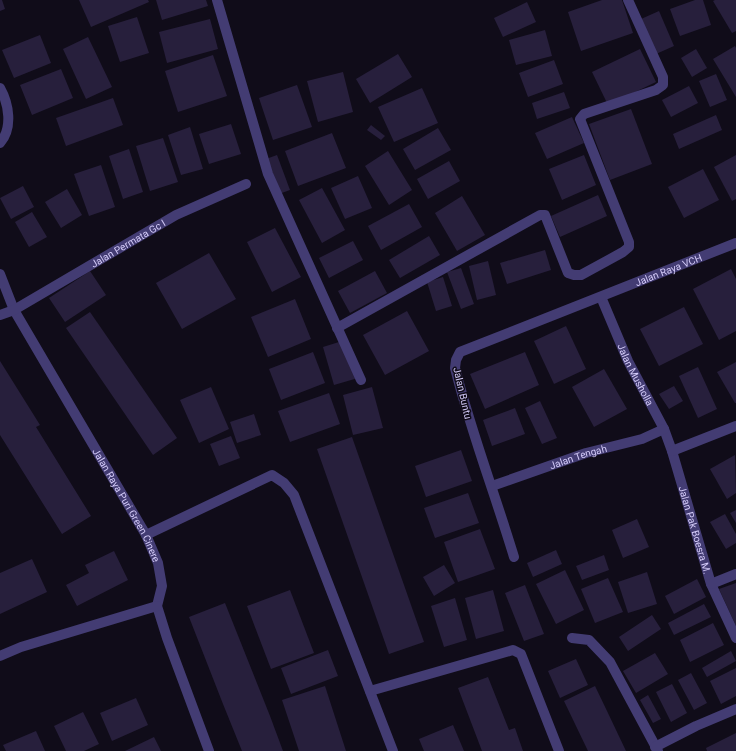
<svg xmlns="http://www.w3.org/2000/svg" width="736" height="751" viewBox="0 0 736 751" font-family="Roboto,sans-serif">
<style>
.building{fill:#271f3c}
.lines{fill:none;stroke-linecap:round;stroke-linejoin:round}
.street{stroke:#433c73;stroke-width:10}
.labels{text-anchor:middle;stroke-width:3;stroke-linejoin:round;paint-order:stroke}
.street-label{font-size:10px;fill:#d4cbf9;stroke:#100c19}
</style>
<rect width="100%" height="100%" fill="#100c19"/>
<g class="building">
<path d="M 0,0 L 2,0 L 5,9 L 0,11 Z"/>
<path d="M 79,0 L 148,0 L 149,2 L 91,27 Z"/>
<path d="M 156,0 L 206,0 L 208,6 L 162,20 Z"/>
<path d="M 602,0 L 622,0 L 633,33 L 581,51 L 568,12 Z"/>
<path d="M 695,0 L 703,0 L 711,25 L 680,36 L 670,9 Z"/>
<path d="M 715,0 L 736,0 L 736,31 L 732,33 L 713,1 Z"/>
<path d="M 527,2 L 536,22 L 503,37 L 494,18 Z"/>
<path d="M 659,11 L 674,46 L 656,54 L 641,19 Z"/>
<path d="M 137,17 L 149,53 L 120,62 L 108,26 Z"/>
<path d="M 210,19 L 218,49 L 167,63 L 159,32 Z"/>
<path d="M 545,30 L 552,56 L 516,65 L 509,40 Z"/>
<path d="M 40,35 L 51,63 L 14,78 L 2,50 Z"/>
<path d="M 88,37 L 112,87 L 86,99 L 63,49 Z"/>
<path d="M 735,46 L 736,48 L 736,97 L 713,59 Z"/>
<path d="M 640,49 L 656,82 L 608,105 L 592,72 Z"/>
<path d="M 696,49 L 707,68 L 692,77 L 681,58 Z"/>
<path d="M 398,54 L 412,77 L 370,103 L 356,79 Z"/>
<path d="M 213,55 L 227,96 L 178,112 L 165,71 Z"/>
<path d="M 554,60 L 563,84 L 528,97 L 519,73 Z"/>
<path d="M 61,69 L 73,98 L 32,115 L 20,85 Z"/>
<path d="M 343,72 L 353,112 L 318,122 L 307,81 Z"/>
<path d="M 716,74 L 727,100 L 710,107 L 699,81 Z"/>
<path d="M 297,85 L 312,127 L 273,140 L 259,98 Z"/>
<path d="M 689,86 L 698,103 L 671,117 L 662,100 Z"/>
<path d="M 422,88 L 438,123 L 394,142 L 378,107 Z"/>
<path d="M 564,92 L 570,108 L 537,119 L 532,103 Z"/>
<path d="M 113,98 L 123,125 L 66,146 L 56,118 Z"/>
<path d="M 631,109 L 652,164 L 610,180 L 589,124 Z"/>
<path d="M 716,115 L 722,130 L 679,149 L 673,134 Z"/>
<path d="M 572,117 L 584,143 L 547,159 L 535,133 Z"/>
<path d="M 231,124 L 241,154 L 209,164 L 199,134 Z"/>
<path d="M 371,125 L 385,136 L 381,140 L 367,130 Z"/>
<path d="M 190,127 L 203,169 L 181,175 L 168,135 Z"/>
<path d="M 438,128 L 451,150 L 415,170 L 403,149 Z"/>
<path d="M 332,133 L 346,168 L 298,186 L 285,151 Z"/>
<path d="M 163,138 L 178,182 L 150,191 L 136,146 Z"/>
<path d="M 129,149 L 143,192 L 123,199 L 109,156 Z"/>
<path d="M 388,151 L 412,190 L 389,205 L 365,166 Z"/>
<path d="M 277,155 L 290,190 L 279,194 L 266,159 Z"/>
<path d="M 584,155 L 596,185 L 562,200 L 549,169 Z"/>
<path d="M 736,155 L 736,199 L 732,201 L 714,167 Z"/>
<path d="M 449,161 L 460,181 L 428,199 L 417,179 Z"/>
<path d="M 101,165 L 115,207 L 89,216 L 74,174 Z"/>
<path d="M 703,169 L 719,200 L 684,218 L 668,187 Z"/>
<path d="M 358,176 L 372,208 L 345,219 L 331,188 Z"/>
<path d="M 23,186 L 34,207 L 11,219 L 0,198 Z"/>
<path d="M 322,188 L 345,230 L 322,243 L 299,200 Z"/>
<path d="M 67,189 L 82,215 L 61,228 L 45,202 Z"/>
<path d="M 598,195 L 607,216 L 560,237 L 551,216 Z"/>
<path d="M 462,196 L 485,235 L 457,251 L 435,213 Z"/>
<path d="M 409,204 L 422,227 L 381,250 L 368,226 Z"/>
<path d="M 32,212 L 47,237 L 29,247 L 15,222 Z"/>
<path d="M 275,228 L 301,277 L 272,292 L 247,242 Z"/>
<path d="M 429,236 L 440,255 L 400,278 L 389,260 Z"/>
<path d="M 353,241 L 363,260 L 329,278 L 319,258 Z"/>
<path d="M 545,250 L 551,270 L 507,284 L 500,263 Z"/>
<path d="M 209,253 L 236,299 L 182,329 L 156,283 Z"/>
<path d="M 488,261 L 496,295 L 477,300 L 469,266 Z"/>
<path d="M 461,268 L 474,304 L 461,309 L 447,272 Z"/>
<path d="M 731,269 L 736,279 L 736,331 L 719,340 L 693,289 Z"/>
<path d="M 90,271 L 106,295 L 65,322 L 49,298 Z"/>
<path d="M 375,271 L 387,293 L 350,313 L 338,291 Z"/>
<path d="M 443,277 L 452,306 L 436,311 L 427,282 Z"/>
<path d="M 295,299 L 311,339 L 268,357 L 251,317 Z"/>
<path d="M 684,307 L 703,344 L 659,366 L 640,329 Z"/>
<path d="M 407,311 L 429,351 L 385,375 L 363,335 Z"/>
<path d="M 90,312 L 177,438 L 153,455 L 66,328 Z"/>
<path d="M 566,326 L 586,369 L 554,384 L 534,341 Z"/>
<path d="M 339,342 L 358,378 L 334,385 L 323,347 Z"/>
<path d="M 313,352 L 325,383 L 281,400 L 269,369 Z"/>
<path d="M 525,352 L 539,385 L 485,409 L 470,374 Z"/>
<path d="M 0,361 L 40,425 L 36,427 L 91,516 L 62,534 L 0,435 Z"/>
<path d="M 736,362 L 736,403 L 735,403 L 717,372 Z"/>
<path d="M 698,367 L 717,409 L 698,418 L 679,376 Z"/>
<path d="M 604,369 L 627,409 L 594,427 L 572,387 Z"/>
<path d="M 674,386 L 683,401 L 669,409 L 659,394 Z"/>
<path d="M 211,387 L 229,429 L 199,443 L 180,400 Z"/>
<path d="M 372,387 L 383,428 L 353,435 L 343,395 Z"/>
<path d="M 329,393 L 340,424 L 290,442 L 278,411 Z"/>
<path d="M 540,401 L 557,438 L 542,444 L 525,408 Z"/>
<path d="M 515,408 L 525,434 L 492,446 L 483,420 Z"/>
<path d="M 254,414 L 261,435 L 237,443 L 230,422 Z"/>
<path d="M 231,436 L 240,458 L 219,466 L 210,444 Z"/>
<path d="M 352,437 L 424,642 L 389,654 L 317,449 Z"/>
<path d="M 461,450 L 472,481 L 426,497 L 415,466 Z"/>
<path d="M 735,455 L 736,493 L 727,499 L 710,469 Z"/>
<path d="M 468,493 L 479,523 L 435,538 L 424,508 Z"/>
<path d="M 736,510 L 736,523 L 730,513 Z"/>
<path d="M 725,514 L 736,534 L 736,543 L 726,549 L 710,522 Z"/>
<path d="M 637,519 L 649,547 L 623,558 L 612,530 Z"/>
<path d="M 480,529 L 495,569 L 458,582 L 444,542 Z"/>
<path d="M 556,550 L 562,564 L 533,577 L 527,563 Z"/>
<path d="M 114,551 L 128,580 L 77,606 L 66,585 L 89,573 L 85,565 Z"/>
<path d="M 604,555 L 609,570 L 582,580 L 576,566 Z"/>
<path d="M 32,559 L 47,592 L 0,614 L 0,573 Z"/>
<path d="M 444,565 L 455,583 L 434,596 L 423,577 Z"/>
<path d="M 565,570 L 584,610 L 556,624 L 536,584 Z"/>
<path d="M 647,572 L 657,604 L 628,613 L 618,582 Z"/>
<path d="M 608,578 L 623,612 L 595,623 L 581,589 Z"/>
<path d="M 697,579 L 706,597 L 674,614 L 665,596 Z"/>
<path d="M 736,583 L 736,626 L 719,589 Z"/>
<path d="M 525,585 L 544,634 L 524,641 L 505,593 Z"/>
<path d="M 290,590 L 314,653 L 271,669 L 247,606 Z"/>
<path d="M 493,590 L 504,631 L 476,639 L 465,598 Z"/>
<path d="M 455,598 L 467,640 L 444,647 L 431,606 Z"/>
<path d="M 225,603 L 270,716 L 283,751 L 242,751 L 223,704 L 189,617 Z"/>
<path d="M 704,604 L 711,617 L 674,635 L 668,623 Z"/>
<path d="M 652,615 L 661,629 L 628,651 L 619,637 Z"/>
<path d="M 713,623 L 724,645 L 690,662 L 680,640 Z"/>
<path d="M 328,650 L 338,676 L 291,694 L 281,668 Z"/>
<path d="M 731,651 L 736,661 L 707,677 L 702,668 Z"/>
<path d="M 655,653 L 668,674 L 636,693 L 623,671 Z"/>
<path d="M 576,659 L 588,685 L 560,698 L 548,671 Z"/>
<path d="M 736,668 L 736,696 L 721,704 L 710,681 Z"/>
<path d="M 691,673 L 707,703 L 694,710 L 678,680 Z"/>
<path d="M 488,677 L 509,730 L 515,728 L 523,751 L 482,751 L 458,688 Z"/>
<path d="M 672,684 L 687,713 L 671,722 L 656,692 Z"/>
<path d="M 325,686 L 346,751 L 299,751 L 282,700 Z"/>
<path d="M 595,686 L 607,711 L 626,751 L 588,751 L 564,701 Z"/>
<path d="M 648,695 L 661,719 L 653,723 L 640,700 Z"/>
<path d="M 136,698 L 148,725 L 112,741 L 100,713 Z"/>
<path d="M 83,712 L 99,744 L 84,751 L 66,751 L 54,726 Z"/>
<path d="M 453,725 L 464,751 L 424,751 L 419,739 Z"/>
<path d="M 36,731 L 45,751 L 6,751 L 3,745 Z"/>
<path d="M 736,733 L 736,751 L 707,751 L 706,748 Z"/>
<path d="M 154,737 L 161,751 L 125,751 Z"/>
</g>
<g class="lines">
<g class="street">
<path d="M 217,0 L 268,174 L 361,380"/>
<path d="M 0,88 C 9,104 13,128 0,143"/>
<path id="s1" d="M 0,274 L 14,310 L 146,535 L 158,563 L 162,586 L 157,606 L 167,638 L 209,751"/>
<path id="s2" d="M 601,297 L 628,361 L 664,429 L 672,451 L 711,584 L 736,638"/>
<path id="s3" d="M 0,315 L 14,310 L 176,215 L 246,184"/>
<path d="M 337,328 L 540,215 L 545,215 L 568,273 L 574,275 L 581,275 L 623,252 L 629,247 L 629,242 L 580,119 L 584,114 L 656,90 L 663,85 L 663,77 L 628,0"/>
<path d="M 672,451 L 736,426"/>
<path id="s4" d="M 492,486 L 586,453 L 642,439 L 664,429"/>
<path d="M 146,535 L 272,475 L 284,483 L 294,495 L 393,751"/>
<path id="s5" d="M 514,557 C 495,494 471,432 455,368 L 456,360 L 460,352 L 736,243"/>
<path d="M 711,584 L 736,574"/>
<path d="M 572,638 L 589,640 L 610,662 L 658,751"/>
<path d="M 0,656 L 21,647 L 157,606"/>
<path d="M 370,691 L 513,650 L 521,654 L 559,751"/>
<path d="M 655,747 L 696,726 L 736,709"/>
</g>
</g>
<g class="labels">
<g class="street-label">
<text dy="4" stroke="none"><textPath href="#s3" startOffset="147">Jalan Permata Gc I</textPath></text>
<text dy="4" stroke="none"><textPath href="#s5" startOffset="439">Jalan Raya VCH</textPath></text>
<text dy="4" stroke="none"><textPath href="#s2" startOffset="85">Jalan Musholla</textPath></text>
<text transform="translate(463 393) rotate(77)" y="4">Jalan Buntu</text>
<text dy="4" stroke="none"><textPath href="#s4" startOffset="91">Jalan Tengah</textPath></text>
<text dy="4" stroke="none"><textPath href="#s1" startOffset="264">Jalan Raya Puri Green Cinere</textPath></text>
<text dy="4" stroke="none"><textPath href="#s2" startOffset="252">Jalan Pak Boesra M.</textPath></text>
</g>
</g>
</svg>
